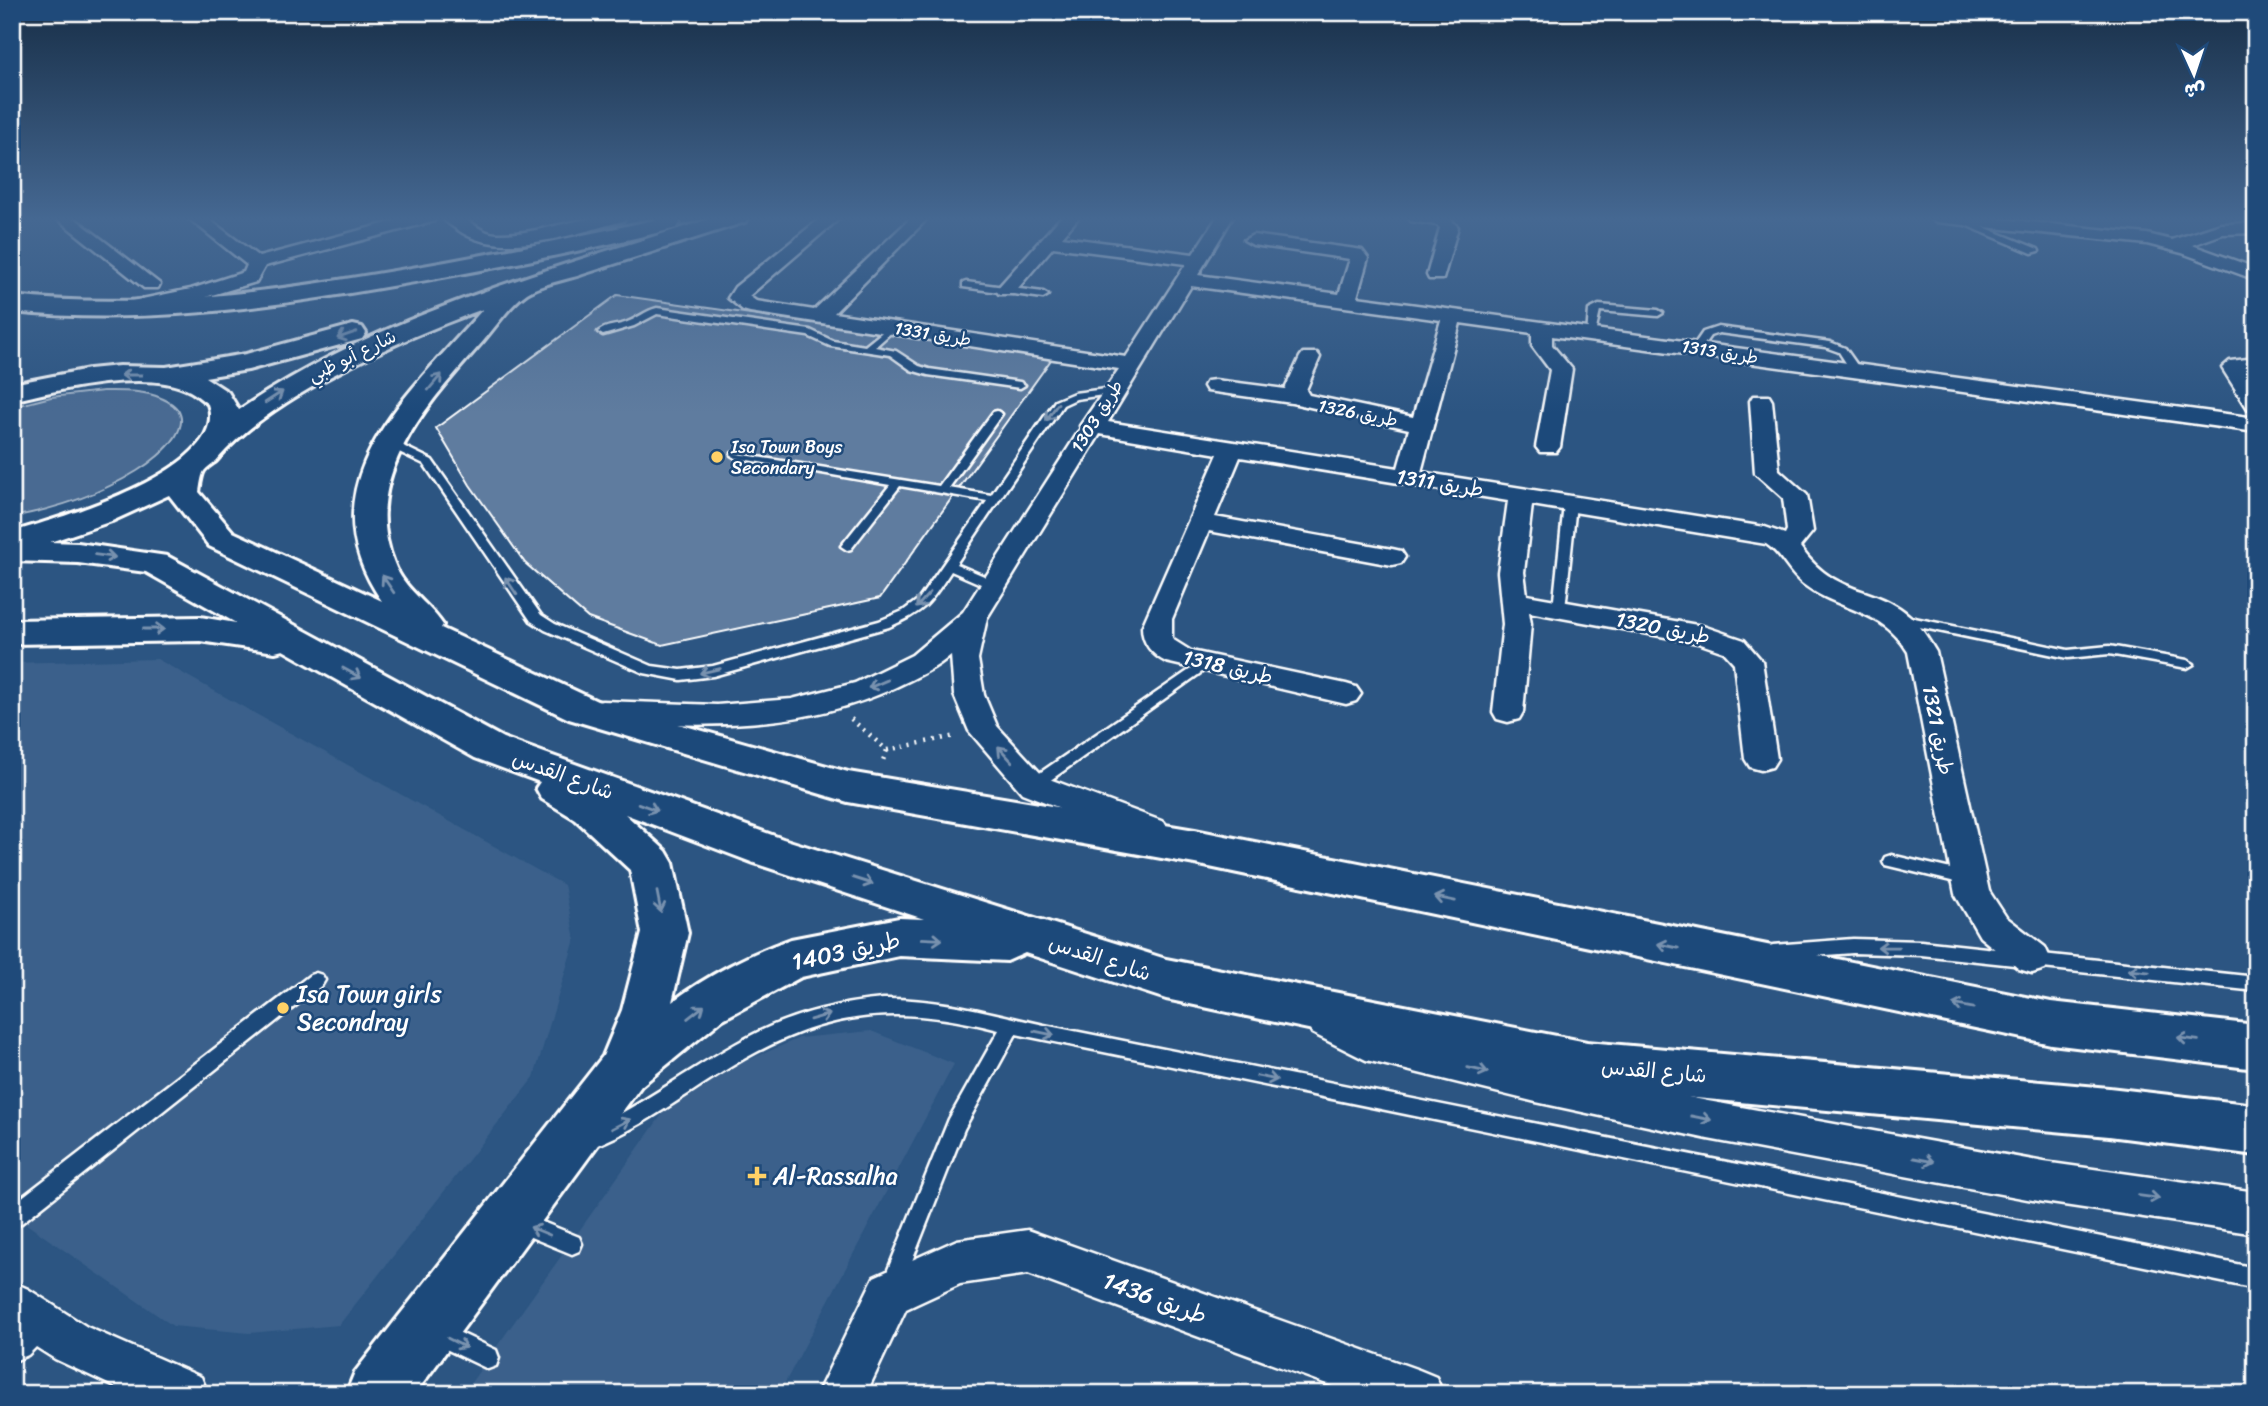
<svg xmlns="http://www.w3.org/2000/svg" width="2268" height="1406" viewBox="0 0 2268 1406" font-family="Sriracha,'Playpen Sans Arabic',sans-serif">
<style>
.built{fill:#3b618b}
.green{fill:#486b92;stroke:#a4b5c8;stroke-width:2}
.building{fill:#5e7c9f;stroke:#fff;stroke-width:2}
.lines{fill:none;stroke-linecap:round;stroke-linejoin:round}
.lane-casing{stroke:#fff;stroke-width:5}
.street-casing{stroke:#fff;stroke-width:5}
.secondary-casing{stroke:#fff;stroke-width:6}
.path{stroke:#fff;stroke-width:4.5;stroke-dasharray:2 6;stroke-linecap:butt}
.lane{fill:#1f4a7a;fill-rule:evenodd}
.street{fill:#1f4a7a;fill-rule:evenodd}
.secondary{fill:#1f4a7a;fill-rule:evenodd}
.oneway{stroke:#7992af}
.poi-dot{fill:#ffd166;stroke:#1f4a7a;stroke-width:2.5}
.labels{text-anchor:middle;stroke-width:5;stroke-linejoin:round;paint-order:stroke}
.far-street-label{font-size:18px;fill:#fff;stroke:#1f4a7a}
.far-poi-label{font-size:18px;fill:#fff;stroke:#1f4a7a;text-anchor:start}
.street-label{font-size:21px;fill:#fff;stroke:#1f4a7a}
.near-street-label{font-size:24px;fill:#fff;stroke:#1f4a7a}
.near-poi-label{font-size:24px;fill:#fff;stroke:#1f4a7a;text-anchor:start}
</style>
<rect width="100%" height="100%" fill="#2c5582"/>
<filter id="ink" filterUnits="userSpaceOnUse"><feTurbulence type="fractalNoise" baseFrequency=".0143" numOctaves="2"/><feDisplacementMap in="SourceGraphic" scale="14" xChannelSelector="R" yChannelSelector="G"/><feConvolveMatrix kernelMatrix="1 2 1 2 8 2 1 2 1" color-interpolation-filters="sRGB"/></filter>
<g filter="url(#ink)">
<g class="built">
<path d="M 157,659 L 564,885 L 575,939 L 534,1077 L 339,1325 L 249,1333 L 173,1326 L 12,1214 L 12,663 Z"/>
<path d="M 871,1031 L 954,1064 L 779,1394 L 463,1394 L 666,1109 L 728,1069 L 799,1038 Z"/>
</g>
<path class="green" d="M 103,391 C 122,391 143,390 161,398 C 208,417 161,457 137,471 C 100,494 55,509 12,517 L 12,407 L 51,397 Z"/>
<path class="building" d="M 617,295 L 1053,357 L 880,598 L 662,645 L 588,618 L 525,563 L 470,485 L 436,428 Z"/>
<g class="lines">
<defs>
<g id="lane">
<path d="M 1959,217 L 2038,249 L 2039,251 L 2032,253 L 1956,221 L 1955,219 Z"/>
<path d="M 966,282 L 1043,292 L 1048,295 L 1043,298 L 963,287 L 963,283 Z"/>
<path d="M 1599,305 L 1658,310 L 1663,313 L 1658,316 L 1600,311 L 1595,334 L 1587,336 L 1589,310 Z"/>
<path d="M 657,308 L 810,330 L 833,341 L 865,346 L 891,325 L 896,328 L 894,330 L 875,347 L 896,351 L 919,366 L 929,369 L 1020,382 L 1025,385 L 1020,388 L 928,375 L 911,370 L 890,355 L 830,346 L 808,336 L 657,314 L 634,326 L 603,335 L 598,332 C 606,325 616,326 625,323 C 637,319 645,311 657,308 Z"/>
<path d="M 1718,327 L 1830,342 L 1845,348 L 1864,375 L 1855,377 L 1839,352 L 1825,347 L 1719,333 L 1710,336 L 1700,350 L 1694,350 L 1692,348 L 1703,332 Z"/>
<path d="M 1113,388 L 1117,389 L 1117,393 L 1076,399 L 1063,405 L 956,564 L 998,582 L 1000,585 L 998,588 L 990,588 L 951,571 C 929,604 926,611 889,627 L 713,676 L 681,680 L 644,673 L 545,630 L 531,621 L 424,464 L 397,451 L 385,439 L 386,437 L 394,437 L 405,447 L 432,460 L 541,615 L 555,624 L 652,666 L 681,670 L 713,666 L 879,621 L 903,611 L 919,599 L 987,501 L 900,486 L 851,549 L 847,550 L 841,546 L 890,485 L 736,458 L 731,455 L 732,453 L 939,486 L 993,412 L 997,411 L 1002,414 L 949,488 L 991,495 L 1055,401 L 1074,393 Z"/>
<path d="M 1570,501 L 1576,504 L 1565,609 L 1559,613 L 1553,609 L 1564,504 Z"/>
<path d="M 1900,615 L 2068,650 L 2109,646 L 2187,660 L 2194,664 L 2187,668 L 2109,654 L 2068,658 L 1895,622 L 1894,619 L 1895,616 Z"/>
<path d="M 1204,660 L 1209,661 L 1211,664 L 1209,667 L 1038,789 L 1028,789 L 1026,785 L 1028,781 Z"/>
<path d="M 1891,855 L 1968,873 L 1974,875 L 1976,879 L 1974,883 L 1968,885 L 1885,865 L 1883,861 L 1885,857 Z"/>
<path d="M 1853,939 L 1921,941 L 2256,977 L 2256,991 L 1921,955 L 1853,953 L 1773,959 L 1767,957 L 1764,952 L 1767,947 L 1773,945 Z"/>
<path d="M 316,973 L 322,975 L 325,980 L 322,985 L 19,1225 L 12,1228 L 12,1205 L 310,975 Z"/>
<path d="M 883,999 C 939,998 990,1013 1044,1025 L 2256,1268 L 2256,1289 L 1016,1034 L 964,1129 L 901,1289 L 894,1293 L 887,1289 L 883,1282 L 949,1119 L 999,1030 C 886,1001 814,1013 716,1076 C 676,1101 637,1130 592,1147 L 585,1144 L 582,1138 L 585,1132 C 646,1104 698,1062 758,1032 C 797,1013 839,1003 883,999 Z"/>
<path d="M 518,1212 L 579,1237 L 582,1244 L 579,1251 L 572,1254 L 511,1229 L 508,1222 L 511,1215 Z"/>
<path d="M 437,1322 L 496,1350 L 499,1358 L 496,1366 L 488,1369 L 429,1341 L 426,1333 L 429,1325 Z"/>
</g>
<g id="street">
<path d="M 55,217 L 73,217 L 160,284 L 158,288 L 144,288 Z"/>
<path d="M 187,217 L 206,217 L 259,257 L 410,217 L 437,217 L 434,221 L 265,266 L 256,282 L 195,300 L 139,311 L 132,309 L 129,305 L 132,301 L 191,289 L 244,272 L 247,265 Z"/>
<path d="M 442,217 C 448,217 457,215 463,218 C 475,224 482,233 497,234 C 541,235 583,213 626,217 L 623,221 C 576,233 501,261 458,230 C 452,226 445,222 442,217 Z"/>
<path d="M 822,217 L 841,217 L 749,296 L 756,301 L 814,310 L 912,217 L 929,217 L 834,313 L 1126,357 L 1186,264 L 1053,247 L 1013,294 L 999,294 L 996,290 L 1061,217 L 1079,217 L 1062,237 L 1193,254 L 1217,217 L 1233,217 L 1198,275 L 1339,294 L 1350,259 L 1253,245 L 1244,240 L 1253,235 L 1356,249 L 1362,250 L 1368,258 L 1357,297 L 2256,418 L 2256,432 L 1552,336 L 1552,345 L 1572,369 L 1560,447 L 1556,452 L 1540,452 L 1536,447 L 1550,370 L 1532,346 L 1532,333 L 1460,323 L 1421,472 L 1765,527 L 1785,534 L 1787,530 L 1783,498 L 1755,473 L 1750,401 L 1753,396 L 1769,396 L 1772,401 L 1779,470 L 1807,495 L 1813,531 L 1800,547 C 1836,598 1874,584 1910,616 C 1921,626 1928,639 1936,652 L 1989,891 L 2006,917 L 2045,947 L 2050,958 L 2045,969 L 2032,973 L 2019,969 L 1980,937 L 1955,894 L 1908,652 C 1882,608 1840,612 1803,584 C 1788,573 1782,554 1766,544 L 1532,505 L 1524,572 L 1527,595 L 1703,626 L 1744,640 L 1762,661 L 1777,759 L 1772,767 L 1761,770 L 1750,767 L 1745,759 L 1734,663 L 1724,652 L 1698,643 L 1529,612 L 1531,624 L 1523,712 L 1519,719 L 1508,722 L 1497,719 L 1493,712 L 1503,624 L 1498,572 L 1508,501 L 1240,457 L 1215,517 L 1392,549 L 1401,551 L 1405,557 L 1401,563 L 1392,565 L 1209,531 L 1172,619 L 1172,639 L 1191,651 L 1346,684 L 1356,687 L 1361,694 L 1356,701 L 1346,704 L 1166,662 C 1152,655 1142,643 1142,627 L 1218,454 L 1100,434 L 987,618 L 978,659 L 984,695 L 997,726 L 1044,777 L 1164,822 L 1169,831 L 1164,840 L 1152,844 L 1022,793 L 969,731 L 954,695 L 951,655 C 935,669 915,678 896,687 C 803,731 702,727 602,721 L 591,718 L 587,711 L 591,704 L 602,701 L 717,705 L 792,699 L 855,683 L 912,655 L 963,612 L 1081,428 L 1080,426 L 1119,369 L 750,312 L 743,310 L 728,298 L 735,287 ZM 1191,286 L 1441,320 L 1413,417 L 1309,395 L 1306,390 L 1320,357 L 1317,353 L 1303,353 L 1300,357 L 1285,389 L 1215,380 L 1207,381 L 1204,386 L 1207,391 L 1215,392 L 1292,403 L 1409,429 L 1398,468 L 1108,422 Z"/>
<path d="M 1408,217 L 1448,217 L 1458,227 L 1443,279 L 1429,279 L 1427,275 L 1440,228 L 1437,225 L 1411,221 Z"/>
<path d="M 1928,217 L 1982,217 L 2147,234 L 2172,240 L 2221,224 L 2256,223 L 2256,233 L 2223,234 L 2192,245 L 2256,268 L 2256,280 L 2182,253 L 2147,244 L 1937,222 Z"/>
<path d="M 2256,358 L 2256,370 L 2245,371 L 2256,387 L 2256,411 L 2248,409 L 2222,368 L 2230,361 Z"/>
<path d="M 1325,1005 L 1374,1028 L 1536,1066 L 1708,1101 L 2044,1162 L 2256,1192 L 2256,1234 L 2044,1202 L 1708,1139 L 1536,1102 L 1366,1060 L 1312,1033 L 1306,1021 L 1312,1009 Z"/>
<path d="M 1028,1230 L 1419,1370 L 1436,1377 L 1443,1394 L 1354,1394 L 1028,1274 L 960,1284 L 906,1309 L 866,1394 L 817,1394 L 874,1277 L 957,1240 Z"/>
<path d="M 12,1282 L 28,1289 L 87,1327 L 201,1377 L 208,1394 L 130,1394 L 55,1359 L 36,1347 L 28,1355 L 12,1362 Z"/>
</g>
<g id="secondary">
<path d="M 668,217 L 677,218 L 680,223 L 677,228 C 583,251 487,270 391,286 C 265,308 141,325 12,312 L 12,296 C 136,309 255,294 376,274 C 474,258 571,238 668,217 Z"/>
<path d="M 716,217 L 748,217 L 745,222 C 691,239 637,257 583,274 C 566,280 542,283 527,293 C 508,306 493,331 477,348 C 425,407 360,479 394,563 C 404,590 428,602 443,625 L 441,628 L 597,701 L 848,772 L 1195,830 L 2051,1002 L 2256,1025 L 2256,1069 L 2051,1044 L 1195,864 L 848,802 L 569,719 L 209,546 L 169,495 L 112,521 L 50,542 L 78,543 L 167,556 L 503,738 L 783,839 L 1166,959 L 1587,1042 L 2109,1088 L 2256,1105 L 2256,1155 L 2109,1136 L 1587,1088 L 1166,999 L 1025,953 L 1007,961 L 899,956 L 801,977 L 723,1019 L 641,1086 L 415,1394 L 346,1394 L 355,1372 L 603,1056 L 622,1010 L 642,933 L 630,870 L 575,819 L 542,799 L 536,788 L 540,782 L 475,758 L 283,650 L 275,652 L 200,641 L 12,644 L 12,620 L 200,617 L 236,623 L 146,572 L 78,563 L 12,561 L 12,532 C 56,519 231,470 208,404 C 202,400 196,394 190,391 C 148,368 57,390 12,401 L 12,384 L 89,369 L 119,366 L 166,367 L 246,354 L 353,325 L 362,327 L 366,333 L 362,339 L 248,370 L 205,377 L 228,392 L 239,410 C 382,313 553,269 716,217 ZM 483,309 C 410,394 300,483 382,601 L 233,532 L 199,492 C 200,486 201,476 204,471 C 207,467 212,464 216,461 C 269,397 403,338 483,309 ZM 625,814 L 754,863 L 924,919 L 899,918 L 791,939 C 751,953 706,976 672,1002 L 688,933 L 673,863 L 666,851 Z"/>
</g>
</defs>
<use href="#lane" class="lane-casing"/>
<use href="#street" class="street-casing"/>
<use href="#secondary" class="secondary-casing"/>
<g class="path">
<path d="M 851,719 L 887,750 L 882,763"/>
<path d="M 887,750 L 955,736"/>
</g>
<use href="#lane" class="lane"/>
<use href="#street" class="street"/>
<use href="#secondary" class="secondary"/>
</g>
<defs><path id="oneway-shaft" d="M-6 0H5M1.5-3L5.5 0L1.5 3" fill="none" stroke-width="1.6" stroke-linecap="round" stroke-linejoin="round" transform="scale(1.75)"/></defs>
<g class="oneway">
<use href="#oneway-shaft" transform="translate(347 335) rotate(161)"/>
<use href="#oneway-shaft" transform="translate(131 375) rotate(180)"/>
<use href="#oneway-shaft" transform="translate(435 382) rotate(-50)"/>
<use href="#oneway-shaft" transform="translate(274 397) rotate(-33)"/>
<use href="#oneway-shaft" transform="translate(1052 412) rotate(125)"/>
<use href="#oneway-shaft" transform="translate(105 556) rotate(7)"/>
<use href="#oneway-shaft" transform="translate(388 584) rotate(-124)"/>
<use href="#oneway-shaft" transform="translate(511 586) rotate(-124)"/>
<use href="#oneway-shaft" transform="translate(923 600) rotate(132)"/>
<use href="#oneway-shaft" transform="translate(154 629)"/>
<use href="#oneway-shaft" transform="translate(710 671) rotate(167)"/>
<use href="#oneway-shaft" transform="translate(352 673) rotate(29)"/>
<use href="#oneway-shaft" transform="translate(878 684) rotate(157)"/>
<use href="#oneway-shaft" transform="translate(1005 754) rotate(-132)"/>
<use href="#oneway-shaft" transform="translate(648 807) rotate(20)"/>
<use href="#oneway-shaft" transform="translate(863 881) rotate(18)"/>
<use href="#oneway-shaft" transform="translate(1445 899) rotate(-168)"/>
<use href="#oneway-shaft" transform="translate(659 902) rotate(79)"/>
<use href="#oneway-shaft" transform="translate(932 939) rotate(3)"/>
<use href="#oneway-shaft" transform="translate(1668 946) rotate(-168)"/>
<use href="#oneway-shaft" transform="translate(1888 947) rotate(-179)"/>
<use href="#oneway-shaft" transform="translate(2139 971) rotate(-174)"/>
<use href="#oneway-shaft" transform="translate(1963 1006) rotate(-169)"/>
<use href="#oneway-shaft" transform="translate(696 1012) rotate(-38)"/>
<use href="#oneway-shaft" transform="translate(820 1017) rotate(-16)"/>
<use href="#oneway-shaft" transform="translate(1044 1033) rotate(12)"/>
<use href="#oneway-shaft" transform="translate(2188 1039) rotate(-173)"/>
<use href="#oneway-shaft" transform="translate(1478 1070) rotate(13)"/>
<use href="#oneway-shaft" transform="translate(1267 1078) rotate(11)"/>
<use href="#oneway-shaft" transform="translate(1701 1118) rotate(11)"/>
<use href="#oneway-shaft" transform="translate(621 1124) rotate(-27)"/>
<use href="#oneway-shaft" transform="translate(1924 1160) rotate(11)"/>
<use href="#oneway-shaft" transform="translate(2149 1197) rotate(8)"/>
<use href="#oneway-shaft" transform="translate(540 1231) rotate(-158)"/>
<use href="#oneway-shaft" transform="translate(457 1343) rotate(27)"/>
</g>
</g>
<linearGradient id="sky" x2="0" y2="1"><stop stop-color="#182f48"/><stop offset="0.53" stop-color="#456892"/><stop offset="1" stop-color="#456892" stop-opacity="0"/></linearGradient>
<rect width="2268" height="413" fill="url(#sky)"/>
<g class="poi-dot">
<circle cx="717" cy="457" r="7"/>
<circle cx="283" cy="1008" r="7"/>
<path d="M753.5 1165.5h7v7h7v7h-7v7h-7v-7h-7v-7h7z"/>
</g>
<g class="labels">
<g class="far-street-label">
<text transform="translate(933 334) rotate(9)" y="6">طريق 1331</text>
<text transform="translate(1720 352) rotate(9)" y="6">طريق 1313</text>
<text transform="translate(352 356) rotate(-26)" y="6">شارع أبو ظبي</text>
<text transform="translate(1358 413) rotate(11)" y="6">طريق 1326</text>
<text transform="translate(1097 416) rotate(-58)" y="6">طريق 1303</text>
</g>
<g class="far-poi-label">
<text x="731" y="453">Isa Town Boys<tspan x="731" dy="21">Secondary</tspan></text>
</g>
<g class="street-label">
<text transform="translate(1440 483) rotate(9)" y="7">طريق 1311</text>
<text transform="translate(1663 628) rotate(11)" y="7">طريق 1320</text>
<text transform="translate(1228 667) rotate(13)" y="7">طريق 1318</text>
<text transform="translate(1938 730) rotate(79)" y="7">طريق 1321</text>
<text transform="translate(563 775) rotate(20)" y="7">شارع القدس</text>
<text transform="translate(1100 958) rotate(18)" y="7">شارع القدس</text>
<text transform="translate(1654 1071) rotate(5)" y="7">شارع القدس</text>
</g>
<g class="near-street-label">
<text transform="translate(846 951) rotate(-12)" y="8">طريق 1403</text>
<text transform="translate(1155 1298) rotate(20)" y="8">طريق 1436</text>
</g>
<g class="near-poi-label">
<text x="297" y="1002">Isa Town girls<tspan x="297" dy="28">Secondray</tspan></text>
<text x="773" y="1184">Al-Rassalha</text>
</g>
</g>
<rect width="2268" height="1406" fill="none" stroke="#1f4a7a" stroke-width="42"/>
<rect x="21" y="21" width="2226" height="1364" fill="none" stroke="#fff" stroke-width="2.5" filter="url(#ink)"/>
<g transform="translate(2194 74) rotate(177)" stroke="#1f4a7a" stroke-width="5" paint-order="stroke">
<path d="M0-5L12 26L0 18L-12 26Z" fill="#ffffff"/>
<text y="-10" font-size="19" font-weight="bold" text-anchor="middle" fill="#ffffff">ش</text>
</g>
</svg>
